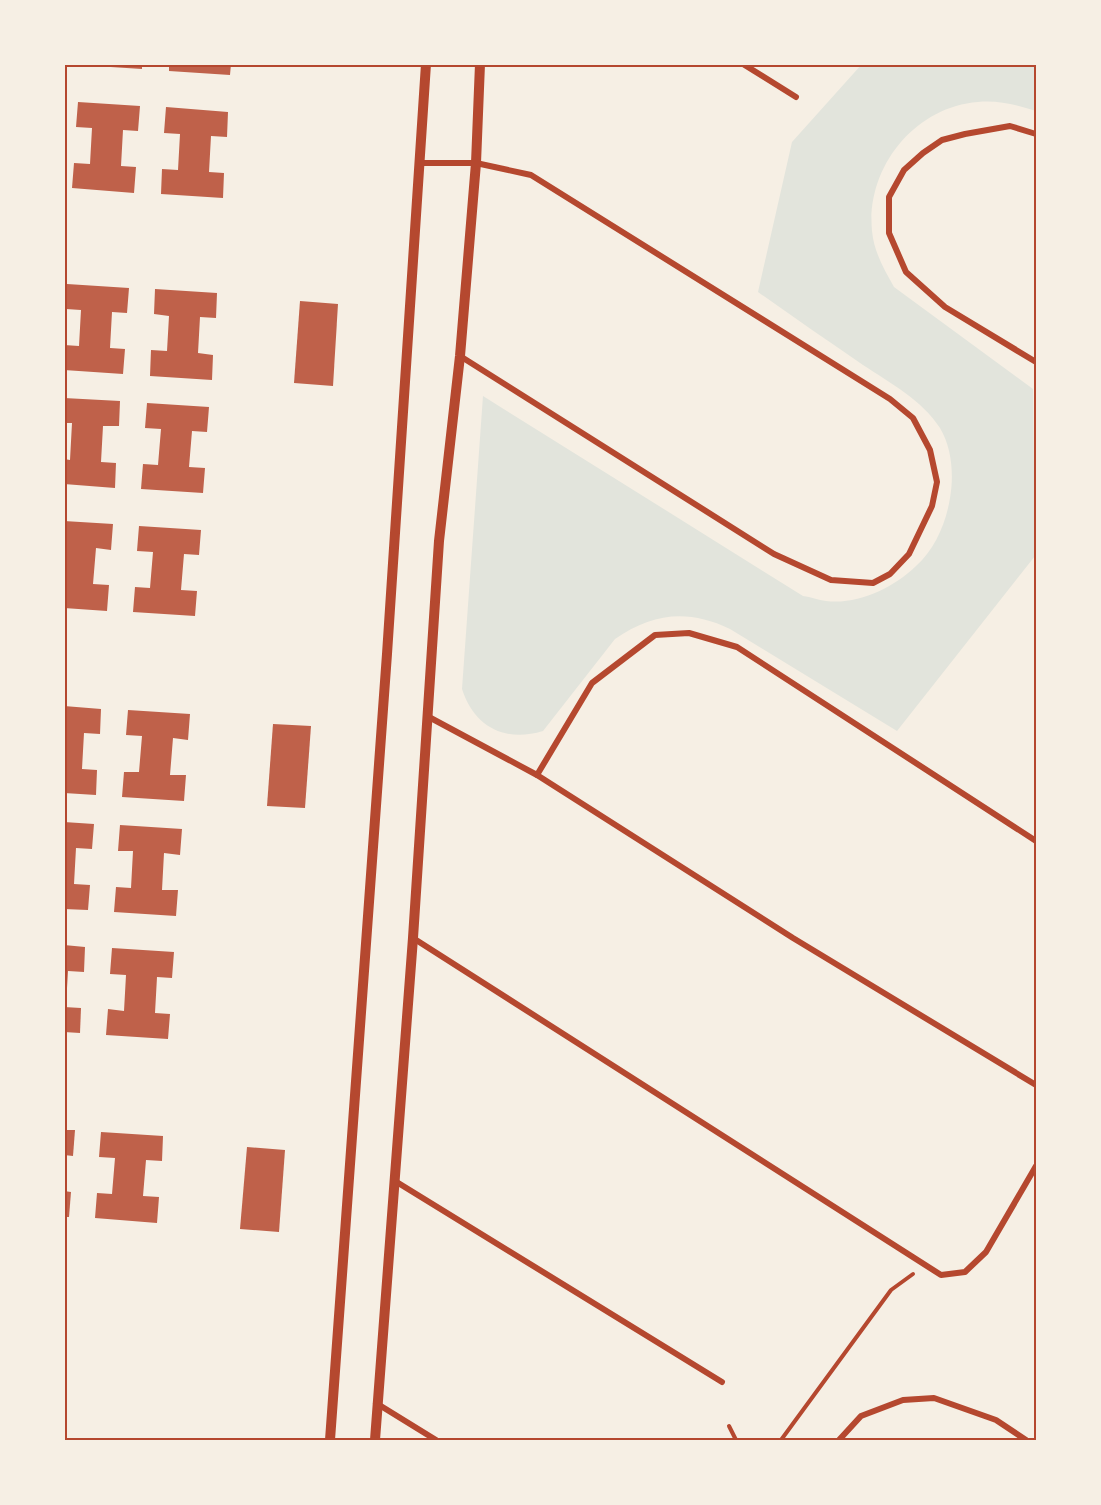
<svg xmlns="http://www.w3.org/2000/svg" width="1101" height="1505" viewBox="0 0 1101 1505" font-family="Spectral,serif">
<style>
.green{fill:#e2e4dc}
.building{fill:#bf614a}
.lines{fill:none;stroke-linecap:round;stroke-linejoin:round}
.path{stroke:#b5482f;stroke-width:4}
.minor{stroke:#b5482f;stroke-width:6}
.tertiary{stroke:#b5482f;stroke-width:10}
.neatline{fill:none;stroke:#b5482f;stroke-width:2}
</style>
<rect width="100%" height="100%" fill="#f6efe4"/>
<path class="green" d="M 862,64 L 1036,65 L 1036,111 C 1017,105 998,100 978,102 C 914,107 866,168 872,231 C 874,252 884,269 894,287 L 1033,389 L 1035,556 L 897,731 L 730,629 C 688,609 653,613 615,639 L 543,731 C 504,743 474,726 462,689 L 483,396 L 803,596 C 811,597 818,600 826,601 C 858,605 893,588 916,566 C 935,549 946,523 950,498 C 954,475 952,448 940,428 C 922,400 890,383 863,365 C 828,341 793,317 758,292 L 792,142 Z"/>
<g class="building">
<path d="M 95,64 L 142,64 L 142,69 L 95,66 Z"/>
<path d="M 169,64 L 231,64 L 230,75 L 169,71 Z"/>
<path d="M 78,102 L 140,106 L 138,131 L 123,130 L 121,166 L 136,167 L 134,193 L 72,188 L 74,163 L 90,164 L 92,128 L 76,127 Z"/>
<path d="M 166,107 L 228,112 L 227,137 L 211,136 L 209,172 L 224,173 L 223,198 L 161,194 L 162,169 L 178,170 L 180,134 L 164,133 Z"/>
<path d="M 67,284 L 129,288 L 127,313 L 112,312 L 110,348 L 125,349 L 123,374 L 64,370 L 64,345 L 79,346 L 81,310 L 66,309 Z"/>
<path d="M 155,289 L 217,293 L 216,318 L 200,317 L 198,353 L 213,355 L 212,380 L 150,376 L 151,350 L 167,351 L 169,316 L 154,314 Z"/>
<path d="M 300,301 L 338,304 L 333,386 L 294,383 Z"/>
<path d="M 64,398 L 120,401 L 119,426 L 103,426 L 101,462 L 116,463 L 115,488 L 64,484 L 64,459 L 70,460 L 72,423 L 64,423 Z"/>
<path d="M 147,403 L 209,407 L 207,432 L 192,431 L 189,467 L 205,468 L 203,493 L 141,489 L 143,464 L 158,465 L 161,429 L 145,428 Z"/>
<path d="M 64,521 L 113,524 L 111,550 L 96,548 L 93,584 L 109,585 L 107,611 L 64,608 Z"/>
<path d="M 139,526 L 201,530 L 199,555 L 184,554 L 181,590 L 197,591 L 195,616 L 133,612 L 135,587 L 150,588 L 153,552 L 137,551 Z"/>
<path d="M 64,706 L 101,709 L 100,734 L 84,733 L 82,769 L 97,770 L 96,795 L 64,793 Z"/>
<path d="M 128,710 L 190,714 L 188,740 L 173,738 L 170,775 L 186,775 L 184,801 L 122,797 L 124,772 L 139,772 L 142,736 L 126,735 Z"/>
<path d="M 273,724 L 311,726 L 305,808 L 267,806 Z"/>
<path d="M 64,822 L 94,824 L 92,849 L 76,848 L 74,884 L 90,885 L 88,910 L 64,909 Z"/>
<path d="M 120,825 L 182,829 L 180,855 L 164,853 L 162,890 L 178,890 L 176,916 L 114,912 L 116,887 L 131,888 L 133,851 L 118,851 Z"/>
<path d="M 64,945 L 85,947 L 84,972 L 68,971 L 66,1005 L 64,1005 Z"/>
<path d="M 112,948 L 174,952 L 172,978 L 157,977 L 155,1013 L 170,1014 L 168,1039 L 106,1035 L 108,1009 L 124,1011 L 126,975 L 110,974 Z"/>
<path d="M 64,1007 L 81,1008 L 80,1033 L 64,1032 Z"/>
<path d="M 64,1130 L 75,1130 L 73,1156 L 64,1155 Z"/>
<path d="M 101,1132 L 163,1136 L 162,1161 L 146,1160 L 143,1196 L 159,1197 L 157,1223 L 95,1218 L 97,1193 L 112,1194 L 115,1158 L 99,1157 Z"/>
<path d="M 247,1147 L 285,1150 L 279,1232 L 240,1229 Z"/>
<path d="M 64,1191 L 71,1192 L 69,1217 L 64,1217 Z"/>
</g>
<g class="lines">
<g class="path">
<path d="M 729,1426 L 736,1440"/>
<path d="M 781,1440 L 891,1290 L 913,1274"/>
</g>
<g class="minor">
<path d="M 743,64 L 796,97"/>
<path d="M 1036,134 L 1010,126 L 965,134 L 942,140 L 923,153 L 904,170 L 889,197 L 889,233 L 906,272 L 945,307 L 1036,362"/>
<path d="M 419,163 L 476,163 L 531,175 L 890,399 L 913,418 L 930,450 L 937,482 L 932,506 L 909,554 L 890,574 L 873,583 L 831,580 L 774,554 L 460,356"/>
<path d="M 427,716 L 537,775 L 793,938 L 1036,1085"/>
<path d="M 537,775 L 592,683 L 655,635 L 689,633 L 737,647 L 1036,841"/>
<path d="M 413,938 L 941,1275 L 965,1272 L 986,1252 L 1036,1166"/>
<path d="M 395,1181 L 722,1382"/>
<path d="M 376,1403 L 436,1440"/>
<path d="M 839,1440 L 861,1416 L 903,1400 L 934,1398 L 996,1420 L 1026,1440"/>
</g>
<g class="tertiary">
<path d="M 330,1440 L 387,654 L 426,64"/>
<path d="M 375,1440 L 413,938 L 439,541 L 460,356 L 476,163 L 480,64"/>
</g>
</g>
<rect width="1101" height="1505" fill="none" stroke="#f6efe4" stroke-width="132"/>
<rect x="66" y="66" width="969" height="1373" class="neatline"/>
</svg>
